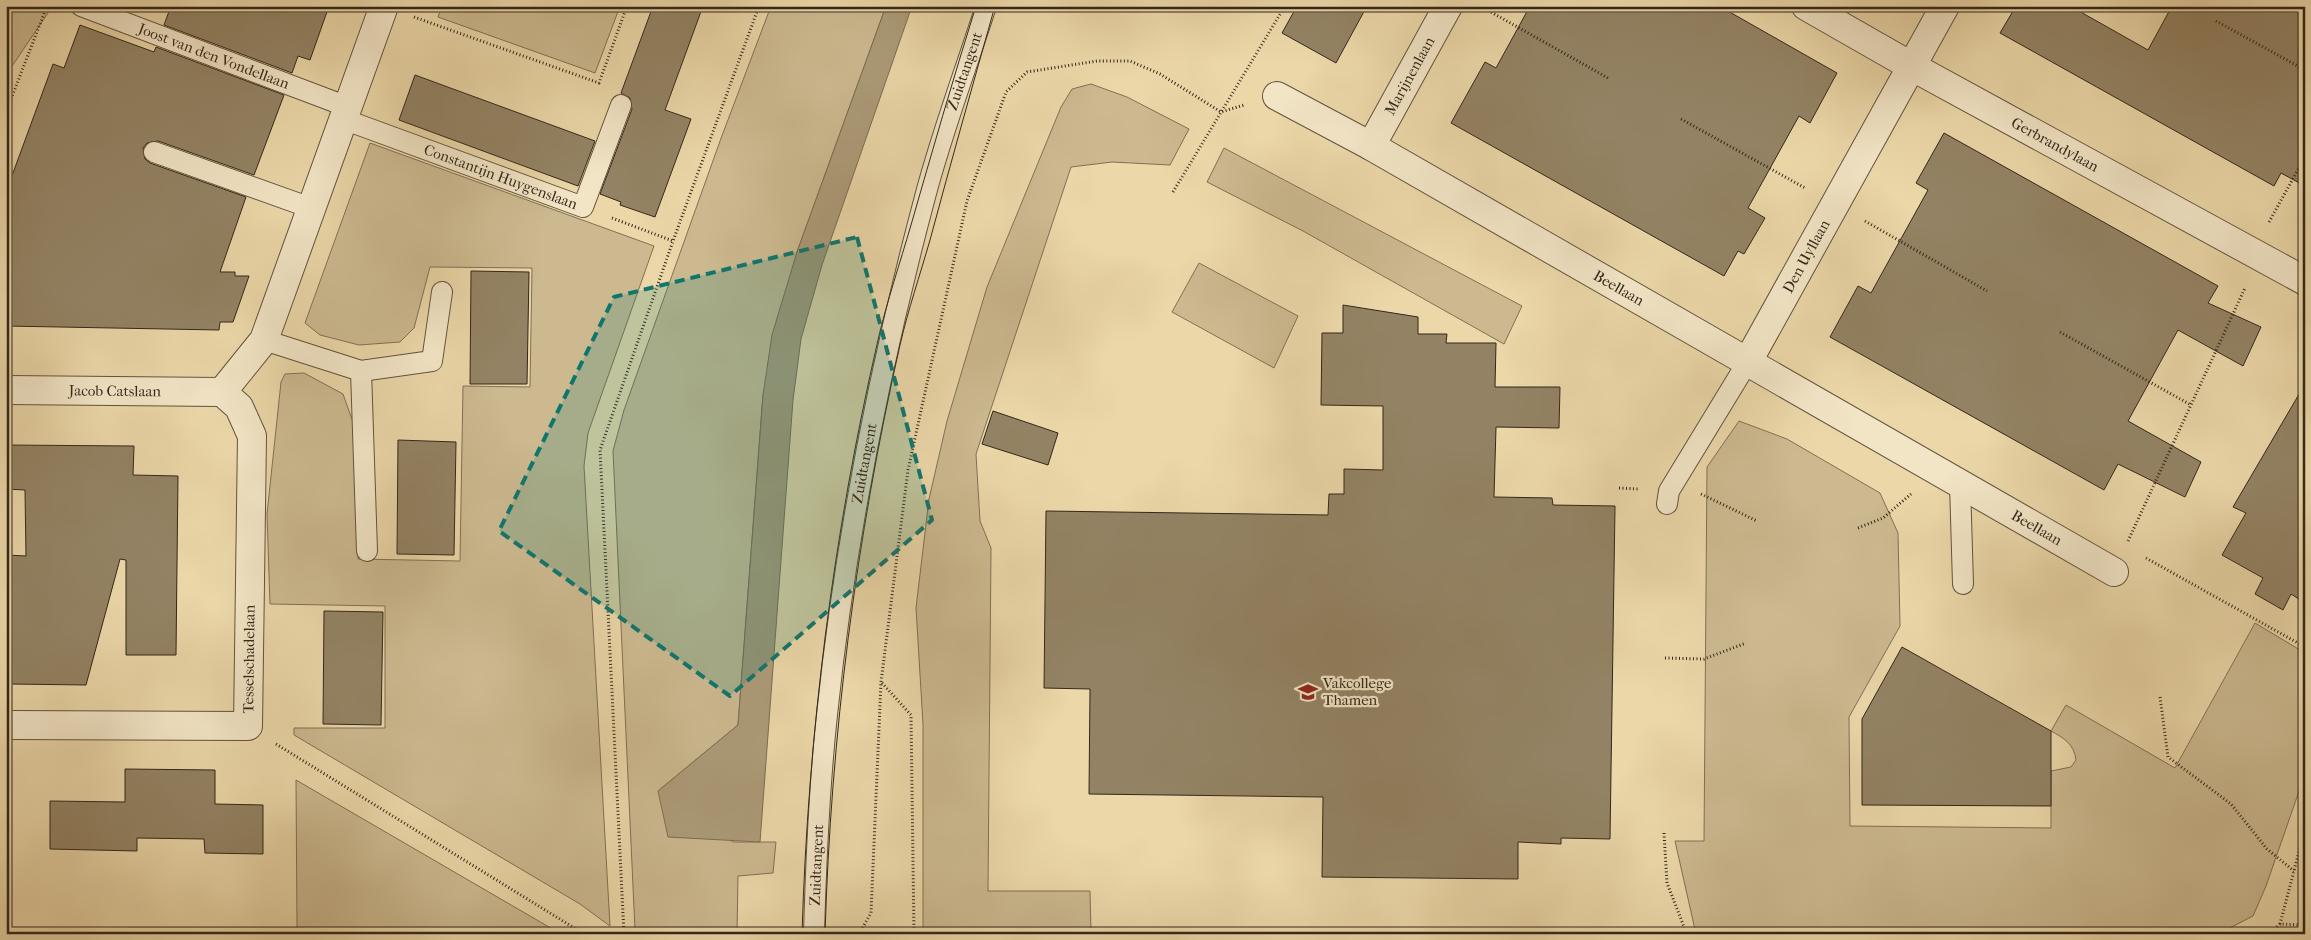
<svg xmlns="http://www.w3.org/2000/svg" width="2311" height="940" viewBox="0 0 2311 940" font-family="'IM FELL French Canon',serif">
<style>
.green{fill:#ccb990;stroke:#807056}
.water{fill:#ac9b78;stroke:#7c6d53}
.building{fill:#938364;stroke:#33271b}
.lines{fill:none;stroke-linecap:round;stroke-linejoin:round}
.lane-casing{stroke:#61533e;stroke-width:22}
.street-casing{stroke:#61533e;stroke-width:30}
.path{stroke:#33271b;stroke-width:3;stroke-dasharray:1 2.5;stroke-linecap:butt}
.lane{stroke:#f2e5c6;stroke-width:20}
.street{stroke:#f2e5c6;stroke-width:28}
.tram{stroke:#33271b;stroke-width:1}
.marked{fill:#0f766e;fill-opacity:0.2;stroke:#0f766e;stroke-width:4;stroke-dasharray:10 6;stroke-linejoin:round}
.labels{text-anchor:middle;stroke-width:4.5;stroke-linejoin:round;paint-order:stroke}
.street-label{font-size:15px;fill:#33271b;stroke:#f2e5c6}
.poi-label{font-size:15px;fill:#33271b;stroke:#f2e5c6;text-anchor:start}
</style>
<rect width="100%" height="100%" fill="#ebd7a8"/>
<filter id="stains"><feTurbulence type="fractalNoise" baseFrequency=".004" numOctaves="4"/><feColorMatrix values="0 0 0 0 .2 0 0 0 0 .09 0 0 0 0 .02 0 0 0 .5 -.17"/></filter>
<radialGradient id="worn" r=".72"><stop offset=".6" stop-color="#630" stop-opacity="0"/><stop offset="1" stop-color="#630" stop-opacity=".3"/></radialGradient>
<g class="green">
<path d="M 6,6 L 35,6 L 50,10 L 6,75 Z"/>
<path d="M 442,6 L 620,6 L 595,73 L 438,17 Z"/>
<path d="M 771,6 L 886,6 L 797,252 L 763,395 L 738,725 L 658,791 L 733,842 L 776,842 L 773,873 L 738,876 L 737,934 L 632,934 L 635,930 L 613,451 L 624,410 L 720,141 Z"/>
<path d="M 1091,84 L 1127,97 L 1189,129 L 1170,165 L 1112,162 L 1071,167 L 976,454 L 980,521 L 991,548 L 988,891 L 1090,891 L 1091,934 L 923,934 L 923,724 L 916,608 L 929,499 L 947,421 L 987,287 L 1061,107 L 1072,89 Z"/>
<path d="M 370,143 L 654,246 L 588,433 L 584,466 L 610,926 L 580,904 L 294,735 L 294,728 L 385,728 L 385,606 L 270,604 L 267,514 L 281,382 L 285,374 L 304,373 L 343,394 L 354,425 L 358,559 L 460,561 L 463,386 L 530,387 L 532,268 L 430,267 L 414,328 L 400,342 L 359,345 L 320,335 L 305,323 Z"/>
<path d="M 1224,148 L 1522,306 L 1504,344 L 1303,231 L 1207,182 Z"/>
<path d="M 1199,263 L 1298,316 L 1274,368 L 1172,312 Z"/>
<path d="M 1739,421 L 1787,439 L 1880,493 L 1898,533 L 1900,626 L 1849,717 L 1850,826 L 2051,828 L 2051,771 L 2071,767 L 2076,760 C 2074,744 2064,738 2051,731 L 2066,705 L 2175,768 L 2255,623 L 2305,653 L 2305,774 L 2266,886 L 2253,916 L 2218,934 L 1696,934 L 1675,841 L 1704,841 L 1707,467 Z"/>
<path d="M 296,780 L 561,934 L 128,934 L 128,928 L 297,928 Z"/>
</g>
<path class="water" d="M 886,6 L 912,6 L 822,265 L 801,339 L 793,400 L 760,842 L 668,837 L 658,791 L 738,725 L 763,395 L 772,335 L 797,252 Z"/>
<g class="building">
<path d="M 171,6 L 329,6 L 310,60 L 298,56 L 292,73 L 164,25 Z"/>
<path d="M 653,6 L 703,6 L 665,110 L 691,119 L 655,217 L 620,205 L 621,202 L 600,194 L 632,109 L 630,98 L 621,93 Z"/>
<path d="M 1297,6 L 1367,6 L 1336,63 L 1282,33 Z"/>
<path d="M 1530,6 L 1719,6 L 1837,73 L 1810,123 L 1799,116 L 1748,208 L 1765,218 L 1744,254 L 1738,251 L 1724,276 L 1451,123 L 1485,62 L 1496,68 Z"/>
<path d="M 2016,6 L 2070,6 L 2148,50 L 2172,6 L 2305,6 L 2305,186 L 2281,173 L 2274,186 L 2000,33 Z"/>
<path d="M 80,25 L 154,52 L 156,47 L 284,95 L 254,175 L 158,141 L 147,143 L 143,148 L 145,159 L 150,163 L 246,197 L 220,272 L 235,272 L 235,276 L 249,276 L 233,322 L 220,322 L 219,330 L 6,326 L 6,192 L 53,64 L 64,68 Z"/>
<path d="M 415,75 L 595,141 L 578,186 L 399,120 Z"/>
<path d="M 1944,133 L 2218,286 L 2208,303 L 2261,327 L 2243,366 L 2178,330 L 2128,421 L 2201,462 L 2185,497 L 2118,464 L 2104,490 L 1830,337 L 1858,286 L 1871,293 L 1928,190 L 1916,183 Z"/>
<path d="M 471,271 L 529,272 L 527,384 L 470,384 Z"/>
<path d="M 1343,305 L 1418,317 L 1418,334 L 1447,334 L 1446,343 L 1496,343 L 1495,387 L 1560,387 L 1559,428 L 1496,427 L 1494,497 L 1552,498 L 1553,505 L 1615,506 L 1610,839 L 1561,838 L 1561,844 L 1518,842 L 1518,879 L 1322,877 L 1323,797 L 1089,794 L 1090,689 L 1044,688 L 1046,511 L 1328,515 L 1329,494 L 1344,494 L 1344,469 L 1383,470 L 1383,406 L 1321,405 L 1322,333 L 1343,333 Z"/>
<path d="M 2305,384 L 2305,603 L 2291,594 L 2283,610 L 2255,594 L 2263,578 L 2222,555 L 2246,513 L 2233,507 Z"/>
<path d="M 993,411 L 1058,433 L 1048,465 L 982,444 Z"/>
<path d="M 398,440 L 456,442 L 454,555 L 397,554 Z"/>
<path d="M 6,445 L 134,446 L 133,475 L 178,476 L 176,655 L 126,655 L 126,560 L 120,559 L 86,685 L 10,684 L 10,680 L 6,680 L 6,555 L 26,556 L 25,490 L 6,489 Z"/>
<path d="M 324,611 L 383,612 L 381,725 L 323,724 Z"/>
<path d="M 1902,647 L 2051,731 L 2051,806 L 1862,805 L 1862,719 Z"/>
<path d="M 125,769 L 215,770 L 215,804 L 263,805 L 263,854 L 205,853 L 204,839 L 137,838 L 137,851 L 50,849 L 50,801 L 125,802 Z"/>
</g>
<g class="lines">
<defs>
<g id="lane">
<path id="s1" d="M 81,6 L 348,107"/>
<path id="s2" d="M 343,119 L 583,207 L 621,105"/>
<path d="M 154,152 L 311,208"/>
<path d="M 264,340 L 361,371 L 432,361 L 442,292"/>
<path d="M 361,371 L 367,551"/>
<path d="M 1960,484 L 1963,584"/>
<path d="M 1667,504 L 1669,491 L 1747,363"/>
<path id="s3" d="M 814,934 C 816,861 819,788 827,715 C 845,541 880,366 925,197 C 942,132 966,69 986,6"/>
</g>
<g id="street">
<path id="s4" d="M 1806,6 L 1911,66 L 2305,281"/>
<path id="s5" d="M 1277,96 L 1371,146 L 2114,572"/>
<path id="s6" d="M 1371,146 L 1448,6"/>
<path id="s7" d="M 1747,363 L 1945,6"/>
<path id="s8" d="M 6,390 L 222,392"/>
<path d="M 222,392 L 264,340 L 384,6"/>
<path id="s9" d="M 6,725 L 248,726 L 252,436 L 239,407 L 222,392"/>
</g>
</defs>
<use href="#lane" class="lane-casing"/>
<use href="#street" class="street-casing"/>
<g class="path">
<path d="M 1482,7 L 1608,78"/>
<path d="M 414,17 L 599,83 L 627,6"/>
<path d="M 2216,21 L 2305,70"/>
<path d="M 6,112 L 47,6"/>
<path d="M 1681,119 L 1805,188"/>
<path d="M 1173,192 L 1285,6"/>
<path d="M 612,218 L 673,241"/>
<path d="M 1865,221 L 1987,291"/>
<path d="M 2269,222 L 2305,157"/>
<path d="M 2060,332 L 2191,405"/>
<path d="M 1619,488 L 1639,489"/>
<path d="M 1701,494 L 1757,521"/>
<path d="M 1858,528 L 1883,518 L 1911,494"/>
<path d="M 2128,541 L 2245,288"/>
<path d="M 2146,558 L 2305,647"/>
<path d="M 1665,658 L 1704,659 L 1746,643"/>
<path d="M 882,683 L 911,715 L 914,934"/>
<path d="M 2160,697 L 2168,757 L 2231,804 L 2267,849 L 2294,871"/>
<path d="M 276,744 L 584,934"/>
<path d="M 1664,833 L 1667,883 L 1684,927 L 1683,934"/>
<path d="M 2280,924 L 2305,829"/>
<path d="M 624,934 L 600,450 L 673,241 L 759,6"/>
<path d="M 859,934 L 871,913 L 881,682 L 908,470 L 967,201 L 1006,92 L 1027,72 L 1097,61 L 1130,61 L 1160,74 L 1221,112 L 1244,105"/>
<path d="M 2269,934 L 2280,924 L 2305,925"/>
</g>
<use href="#lane" class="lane"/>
<use href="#street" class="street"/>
<g class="tram">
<path d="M 802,934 C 808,734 833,535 878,340 C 887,301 900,263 911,225 C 932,152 953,79 976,6"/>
<path d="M 825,934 C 831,735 856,539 900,345 C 908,310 920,275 930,240 C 951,162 973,84 995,6"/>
</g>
</g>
<path class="marked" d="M 857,237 L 932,520 L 730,696 L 499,531 L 614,297 Z"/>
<defs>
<symbol id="university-bare" viewBox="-9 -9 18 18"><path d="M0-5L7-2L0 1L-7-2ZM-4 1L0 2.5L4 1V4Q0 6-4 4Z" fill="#8f2418" stroke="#f2e5c6" stroke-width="2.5" paint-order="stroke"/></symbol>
</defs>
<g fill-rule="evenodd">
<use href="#university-bare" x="1294" y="678" width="28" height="28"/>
</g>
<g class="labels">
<g class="street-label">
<text dy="5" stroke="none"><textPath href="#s1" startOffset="142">Joost van den Vondellaan</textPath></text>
<text dy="5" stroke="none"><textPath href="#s3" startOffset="879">Zuidtangent</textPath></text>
<text dy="5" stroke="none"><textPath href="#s6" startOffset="80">Marijnenlaan</textPath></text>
<text dy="5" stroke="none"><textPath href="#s4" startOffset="285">Gerbrandylaan</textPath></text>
<text dy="5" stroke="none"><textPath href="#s2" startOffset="168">Constantijn Huygenslaan</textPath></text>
<text dy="5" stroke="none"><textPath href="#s7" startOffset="122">Den Uyllaan</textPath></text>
<text dy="5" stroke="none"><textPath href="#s5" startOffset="392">Beellaan</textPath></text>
<text dy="5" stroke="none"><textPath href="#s8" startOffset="109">Jacob Catslaan</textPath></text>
<text dy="5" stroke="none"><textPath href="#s3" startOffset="474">Zuidtangent</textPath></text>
<text dy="5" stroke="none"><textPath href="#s5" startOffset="874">Beellaan</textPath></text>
<text dy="5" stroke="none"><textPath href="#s9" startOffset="309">Tesselschadelaan</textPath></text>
<text dy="5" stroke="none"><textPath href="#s3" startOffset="69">Zuidtangent</textPath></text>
</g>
<g class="poi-label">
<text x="1323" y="688">Vakcollege<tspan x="1323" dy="17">Thamen</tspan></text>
</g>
</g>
<rect width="2311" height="940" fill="none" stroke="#ebd7a8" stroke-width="25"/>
<rect x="8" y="8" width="2296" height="925" fill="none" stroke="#33271b" stroke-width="2.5"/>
<rect x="12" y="12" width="2286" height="915" fill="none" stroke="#33271b"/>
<rect width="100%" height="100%" filter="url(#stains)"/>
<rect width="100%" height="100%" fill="url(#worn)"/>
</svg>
